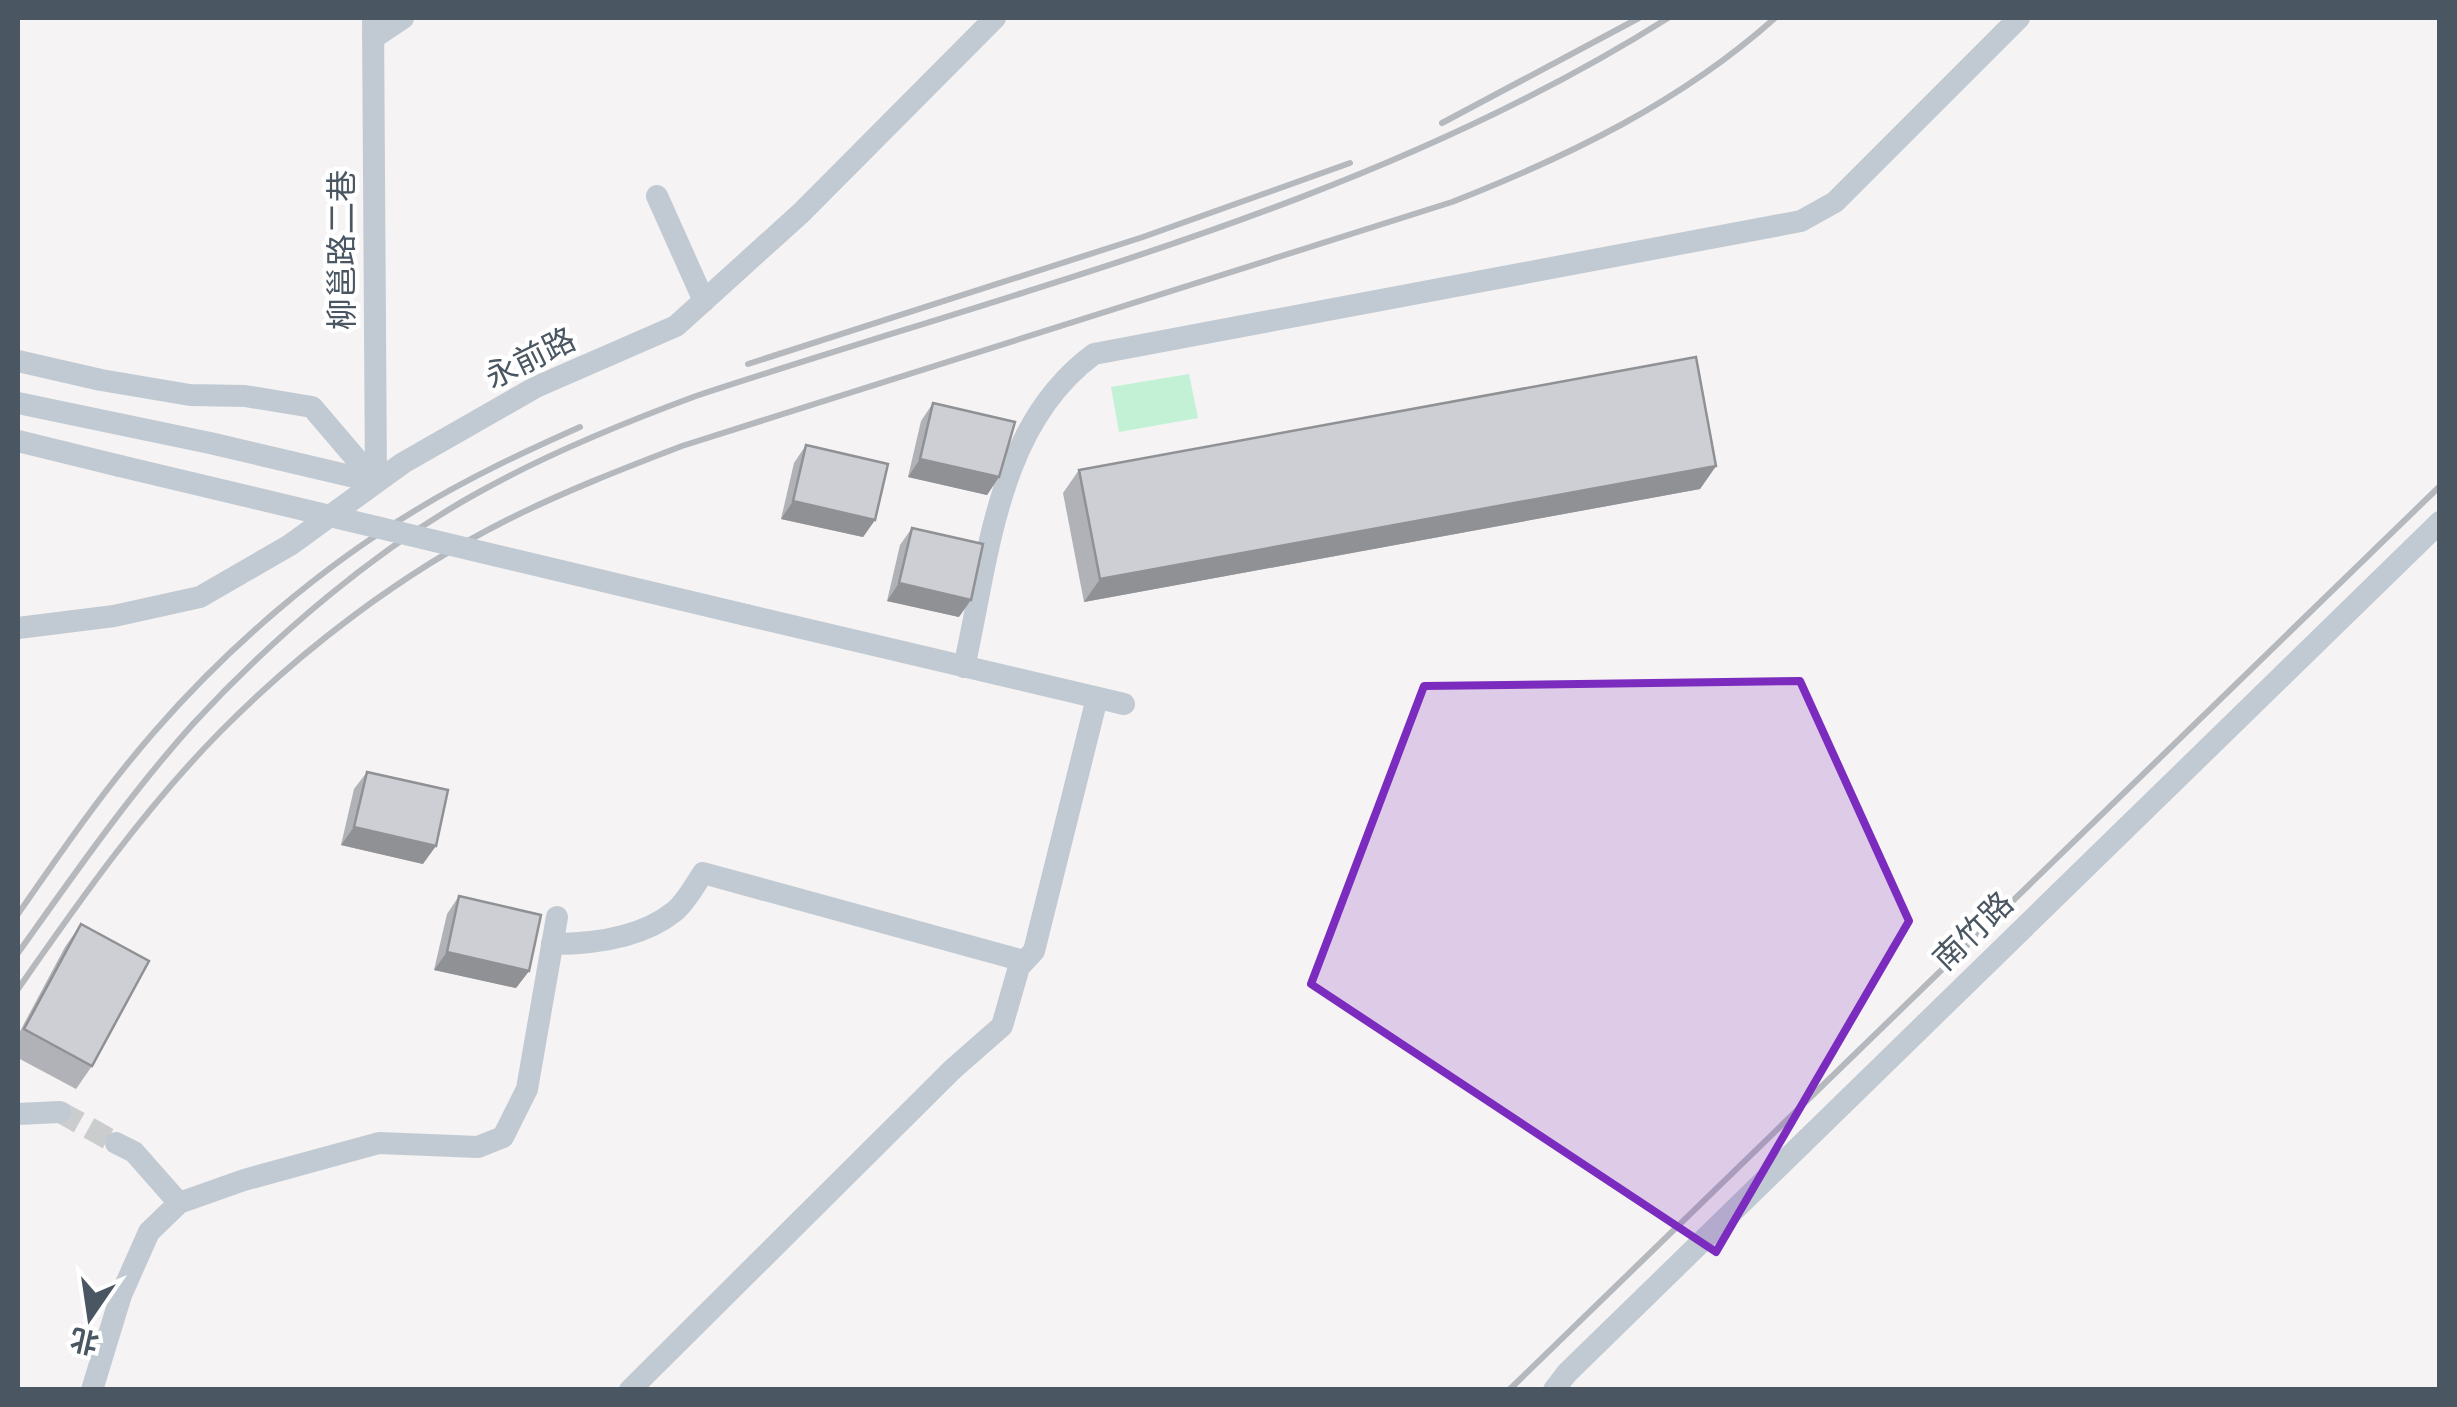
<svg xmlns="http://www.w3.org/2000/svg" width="2457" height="1407" viewBox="0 0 2457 1407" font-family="'Source Sans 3','Noto Sans SC',sans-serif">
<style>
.pitch{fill:#c3f1d5}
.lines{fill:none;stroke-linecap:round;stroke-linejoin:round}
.minor-tunnel{stroke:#caccce;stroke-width:22;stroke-dasharray:22 11;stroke-linecap:butt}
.minor{stroke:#c1cad2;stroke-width:22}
.rail{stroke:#b5b8bd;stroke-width:6}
.minor-bridge{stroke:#c1cad2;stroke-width:22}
.wall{fill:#b0b2b7}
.shaded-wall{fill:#909195}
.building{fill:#cdcfd5;stroke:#909195;stroke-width:2.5}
.marked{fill:#7b2cbf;fill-opacity:0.2;stroke:#7b2cbf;stroke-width:8;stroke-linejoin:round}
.labels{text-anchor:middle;stroke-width:9;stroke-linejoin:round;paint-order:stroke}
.street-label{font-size:32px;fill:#4a5661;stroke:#fff}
</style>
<rect width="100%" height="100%" fill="#f5f3f3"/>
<path class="pitch" d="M 1189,374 L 1198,418 L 1119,432 L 1111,387 Z"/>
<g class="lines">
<path class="minor-tunnel" d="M 60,1112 L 116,1143"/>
<g class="minor">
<path d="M 373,18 L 376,482"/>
<path d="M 373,38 L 403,18"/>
<path d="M 657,196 L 704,301"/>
<path d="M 18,361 L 101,380 L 190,395 L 245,396 L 312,407 L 376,482"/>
<path d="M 18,403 L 210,443 L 376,482"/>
<path d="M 18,441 L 120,466"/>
<path d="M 746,615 L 1124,704"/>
<path d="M 18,628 L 114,616 L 200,597 L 290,545 L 403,463 L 536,387 L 676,326 L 801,213 L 995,18"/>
<path d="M 964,667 C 989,558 996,426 1094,354 L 1801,221 L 1835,202 L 2019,18"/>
<path d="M 552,944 C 593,944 642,938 675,911 C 686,902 695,885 703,873 L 1024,961"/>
<path d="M 18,1114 L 60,1112"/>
<path d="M 116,1143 L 134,1152 L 179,1203"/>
<path d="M 92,1390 L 121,1295 L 149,1232 L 179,1203 L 244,1180 L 379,1143 L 478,1147 L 503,1137 L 527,1089 L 557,917"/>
<path d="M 630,1390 L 953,1069 L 1002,1026 L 1019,967 L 1034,951 L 1097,698"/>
<path d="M 1554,1390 L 1567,1373 L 2440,522"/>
</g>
<g class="rail">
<path d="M 1442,123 L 1639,18"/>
<path d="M 748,364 L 1143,237 L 1350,163"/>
<path d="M 18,914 C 61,852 105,788 155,731 C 229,646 320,568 416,510 C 468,478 524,452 580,427"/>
<path d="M 18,953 C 73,876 129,795 193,724 C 273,637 377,548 481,491 C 549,453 623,423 696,396 C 1025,287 1372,205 1668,18"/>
<path d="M 18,989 C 80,900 144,809 220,732 C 302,649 402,573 507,520 C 563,492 622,469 682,446 L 1452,202 C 1569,156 1681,102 1775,18"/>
<path d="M 1509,1390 L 2440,486"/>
</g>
<path class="minor-bridge" d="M 120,466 L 746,615"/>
</g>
<g class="wall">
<path d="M 933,403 L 999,477 L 987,495 L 908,477 L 921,421 Z"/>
<path d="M 806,445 L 875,520 L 863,537 L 781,519 L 794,463 Z"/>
<path d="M 1716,466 L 1700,489 L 1084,602 L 1063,493 L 1079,470 Z"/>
<path d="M 912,528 L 959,617 L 887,601 L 900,545 Z"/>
<path d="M 367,772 L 423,864 L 341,845 L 354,789 Z"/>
<path d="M 459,896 L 529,971 L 516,988 L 434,970 L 447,914 Z"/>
<path d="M 81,924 L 92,1066 L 76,1089 L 18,1058 L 18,1035 L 65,947 Z"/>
</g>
<g class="shaded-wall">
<path d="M 920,459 L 999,477 L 987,495 L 908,477 Z"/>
<path d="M 1716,466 L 1700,489 L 1084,602 L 1100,579 Z"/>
<path d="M 793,501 L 875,520 L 863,537 L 781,519 Z"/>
<path d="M 899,583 L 971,600 L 959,617 L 887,601 Z"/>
<path d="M 354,827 L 436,846 L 423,864 L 341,845 Z"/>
<path d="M 447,952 L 529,971 L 516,988 L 434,970 Z"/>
</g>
<g class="building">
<path d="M 1696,357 L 1716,466 L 1100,579 L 1079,470 Z"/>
<path d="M 933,403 L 1015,422 L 999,477 L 920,459 Z"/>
<path d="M 806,445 L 888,464 L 875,520 L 793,501 Z"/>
<path d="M 912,528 L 983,544 L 971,600 L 899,583 Z"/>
<path d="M 367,772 L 448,790 L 436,846 L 354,827 Z"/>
<path d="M 459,896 L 541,915 L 529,971 L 447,952 Z"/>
<path d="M 81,924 L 149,961 L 92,1066 L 24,1029 Z"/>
</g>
<path class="marked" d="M 1800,681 L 1909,921 L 1716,1252 L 1311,984 L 1424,686 Z"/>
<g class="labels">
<g class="street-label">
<text transform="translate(342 250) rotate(-90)" y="11">柳邕路二巷</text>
<text transform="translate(530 358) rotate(-26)" y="11">永前路</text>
<text transform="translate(1973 931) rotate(-44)" y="11">南竹路</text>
</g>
</g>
<rect width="2457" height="1407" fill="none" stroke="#4a5661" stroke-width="40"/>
<g transform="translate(90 1317) rotate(193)" stroke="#ffffff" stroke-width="8" paint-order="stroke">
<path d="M0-8L18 38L0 25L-18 38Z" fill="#4a5661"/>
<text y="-15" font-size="28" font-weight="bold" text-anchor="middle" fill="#4a5661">北</text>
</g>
</svg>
